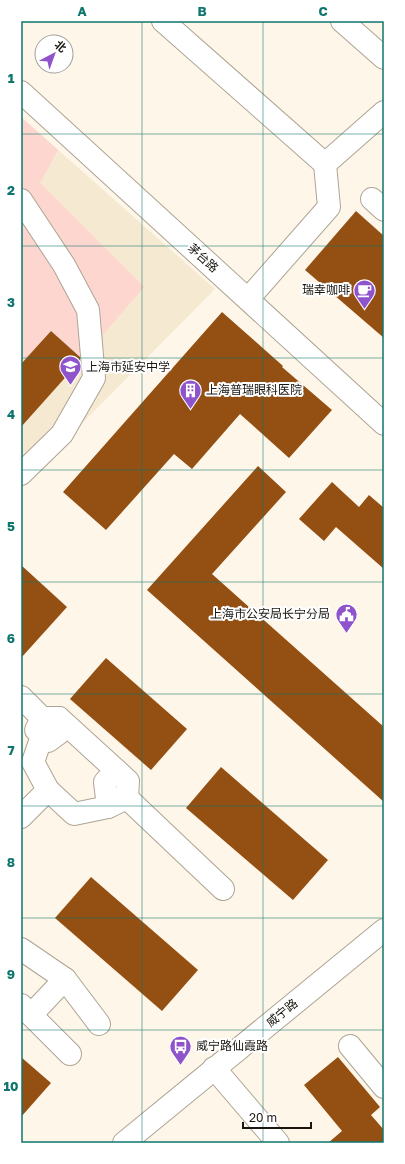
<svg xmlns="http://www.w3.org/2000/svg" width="405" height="1164" viewBox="0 0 405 1164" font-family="'Golos Text','Noto Sans SC',sans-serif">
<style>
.built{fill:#f6e9d1}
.green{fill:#fdd6d0}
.building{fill:#944f13}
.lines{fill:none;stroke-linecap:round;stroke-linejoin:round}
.minor-casing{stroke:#ada494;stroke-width:24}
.major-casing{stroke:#ada494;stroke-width:24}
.minor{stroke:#fff;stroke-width:22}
.major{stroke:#fff;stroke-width:22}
.grid{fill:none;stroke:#0f766e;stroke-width:1;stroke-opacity:0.55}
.labels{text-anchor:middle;stroke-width:4;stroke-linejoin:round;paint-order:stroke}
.street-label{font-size:12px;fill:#191610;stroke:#fff}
.poi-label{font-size:12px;fill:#191610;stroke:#fff;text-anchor:start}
.neatline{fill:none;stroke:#0f766e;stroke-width:1.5}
.grid-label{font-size:13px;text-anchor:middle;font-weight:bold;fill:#0f766e}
</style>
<rect width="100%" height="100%" fill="#fef6e8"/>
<path class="built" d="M 21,117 L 215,289 L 21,485 Z"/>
<path class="green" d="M 21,117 L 58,150 L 40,183 L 144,287 L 82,359 L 51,331 L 26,359 L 21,355 Z"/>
<g class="building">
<path d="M 356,211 L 384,236 L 384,338 L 305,270 Z"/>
<path d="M 222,312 L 283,366 L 282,367 L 332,410 L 289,458 L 240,414 L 192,469 L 174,454 L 106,530 L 63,492 Z"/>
<path d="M 51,331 L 80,357 L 80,361 L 21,427 L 21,364 Z"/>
<path d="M 258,466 L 286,492 L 212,574 L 384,727 L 384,802 L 147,590 Z"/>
<path d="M 332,482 L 359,507 L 369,495 L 384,508 L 384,569 L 336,527 L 324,541 L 299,519 Z"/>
<path d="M 21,565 L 67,607 L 21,658 Z"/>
<path d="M 106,658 L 187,729 L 151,770 L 70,699 Z"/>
<path d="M 221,767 L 328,860 L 293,900 L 186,808 Z"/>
<path d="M 91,877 L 198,970 L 162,1011 L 55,918 Z"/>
<path d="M 21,1057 L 51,1083 L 21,1117 Z"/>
<path d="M 338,1057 L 380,1107 L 371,1115 L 384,1130 L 384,1143 L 328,1143 L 342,1131 L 304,1085 Z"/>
</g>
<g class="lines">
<defs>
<g id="minor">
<path d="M 163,21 L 325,164 L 384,112"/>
<path d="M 342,21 L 384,58"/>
<path d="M 21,92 L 384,424"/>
<path d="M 372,199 L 384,210"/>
<path d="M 21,200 L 64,265 L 88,310 L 94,378 L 62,434 L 21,474"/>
<path d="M 248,299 L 329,207 L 325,164"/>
<path d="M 21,697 L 42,718 L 59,718 L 59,733 L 48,741 L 36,730 L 42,718"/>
<path d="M 42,736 L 33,762 L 48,790 L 74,814 L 108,807 L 127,798 L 128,781 L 59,718"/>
<path d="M 127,798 L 223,889"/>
<path d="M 108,807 L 105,782 L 116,770"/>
<path d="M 21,817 L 48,790"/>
<path d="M 21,949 L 65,979 L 99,1024"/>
<path d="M 21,1005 L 31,1015 L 65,979"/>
<path d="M 31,1015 L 70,1054"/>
<path d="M 350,1046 L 384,1087"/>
<path d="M 214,1068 L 278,1143"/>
</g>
<path id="major" d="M 124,1143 L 384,930"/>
</defs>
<use href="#minor" class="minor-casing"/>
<use href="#major" class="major-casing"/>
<use href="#minor" class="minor"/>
<use href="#major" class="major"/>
</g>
<path class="grid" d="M 142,21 L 142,1143M 263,21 L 263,1143M 21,134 L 384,134M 21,246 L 384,246M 21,358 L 384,358M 21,470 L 384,470M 21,582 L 384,582M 21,694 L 384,694M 21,806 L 384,806M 21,918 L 384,918M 21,1030 L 384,1030"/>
<defs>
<symbol id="cafe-pin" viewBox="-11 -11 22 30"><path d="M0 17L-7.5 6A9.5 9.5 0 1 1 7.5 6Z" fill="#8f54cb" stroke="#fff"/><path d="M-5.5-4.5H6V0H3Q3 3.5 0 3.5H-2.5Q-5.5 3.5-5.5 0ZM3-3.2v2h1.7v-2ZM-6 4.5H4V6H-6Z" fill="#fff"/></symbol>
<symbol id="school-pin" viewBox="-11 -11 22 30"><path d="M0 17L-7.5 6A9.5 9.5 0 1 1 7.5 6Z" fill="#8f54cb" stroke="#fff"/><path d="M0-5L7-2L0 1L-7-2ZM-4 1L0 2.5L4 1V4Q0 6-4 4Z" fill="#fff"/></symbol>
<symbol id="building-pin" viewBox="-11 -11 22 30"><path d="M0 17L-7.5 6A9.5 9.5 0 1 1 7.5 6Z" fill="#8f54cb" stroke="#fff"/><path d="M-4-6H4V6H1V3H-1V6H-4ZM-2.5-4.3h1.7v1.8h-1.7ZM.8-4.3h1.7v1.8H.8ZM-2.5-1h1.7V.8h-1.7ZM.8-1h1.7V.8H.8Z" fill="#fff"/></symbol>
<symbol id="civic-pin" viewBox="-11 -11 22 30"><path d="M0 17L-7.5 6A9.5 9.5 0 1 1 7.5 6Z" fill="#8f54cb" stroke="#fff"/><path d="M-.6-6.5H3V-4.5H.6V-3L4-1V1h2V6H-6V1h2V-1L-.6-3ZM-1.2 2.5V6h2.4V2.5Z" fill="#fff"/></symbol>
<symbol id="bus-pin" viewBox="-11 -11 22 30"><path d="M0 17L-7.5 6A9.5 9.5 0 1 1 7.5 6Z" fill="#8f54cb" stroke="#fff"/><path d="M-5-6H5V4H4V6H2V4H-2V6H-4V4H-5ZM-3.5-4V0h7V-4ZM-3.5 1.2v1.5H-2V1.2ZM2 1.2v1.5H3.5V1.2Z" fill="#fff"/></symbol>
</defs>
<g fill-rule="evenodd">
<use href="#cafe-pin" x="352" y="278" width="25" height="34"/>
<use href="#school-pin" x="58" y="354" width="25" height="34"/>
<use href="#building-pin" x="178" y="378" width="25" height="34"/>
<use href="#civic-pin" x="334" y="602" width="25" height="34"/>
<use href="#bus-pin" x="168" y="1034" width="25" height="34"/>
</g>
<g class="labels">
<g class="street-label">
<text transform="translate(203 258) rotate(42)" y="4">茅台路</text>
<text transform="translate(282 1013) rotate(-39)" y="4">威宁路</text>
</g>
<g class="poi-label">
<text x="350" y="294" text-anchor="end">瑞幸咖啡</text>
<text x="86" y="371">上海市延安中学</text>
<text x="206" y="394">上海普瑞眼科医院</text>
<text x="330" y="618" text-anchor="end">上海市公安局长宁分局</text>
<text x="196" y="1050">威宁路仙霞路</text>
</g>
</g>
<rect width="405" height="1164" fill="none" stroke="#ffffff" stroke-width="44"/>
<g transform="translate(54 54) rotate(41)"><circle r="19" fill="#ffffff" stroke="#a3a29f"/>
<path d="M0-3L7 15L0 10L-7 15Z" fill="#8f54cb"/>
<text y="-6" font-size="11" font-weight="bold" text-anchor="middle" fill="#191610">北</text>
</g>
<path d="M243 1122v6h68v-6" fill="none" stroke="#191610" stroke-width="2"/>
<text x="249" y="1122" font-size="12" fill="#191610" stroke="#ffffff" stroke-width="3" paint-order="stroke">20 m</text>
<rect x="22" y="22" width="361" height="1120" class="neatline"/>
<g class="grid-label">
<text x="82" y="16">A</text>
<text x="202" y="16">B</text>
<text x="323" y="16">C</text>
<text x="11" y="83">1</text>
<text x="11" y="195">2</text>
<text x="11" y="307">3</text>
<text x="11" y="419">4</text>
<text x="11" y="531">5</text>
<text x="11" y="643">6</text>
<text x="11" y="755">7</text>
<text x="11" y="867">8</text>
<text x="11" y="979">9</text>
<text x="11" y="1091">10</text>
</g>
</svg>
